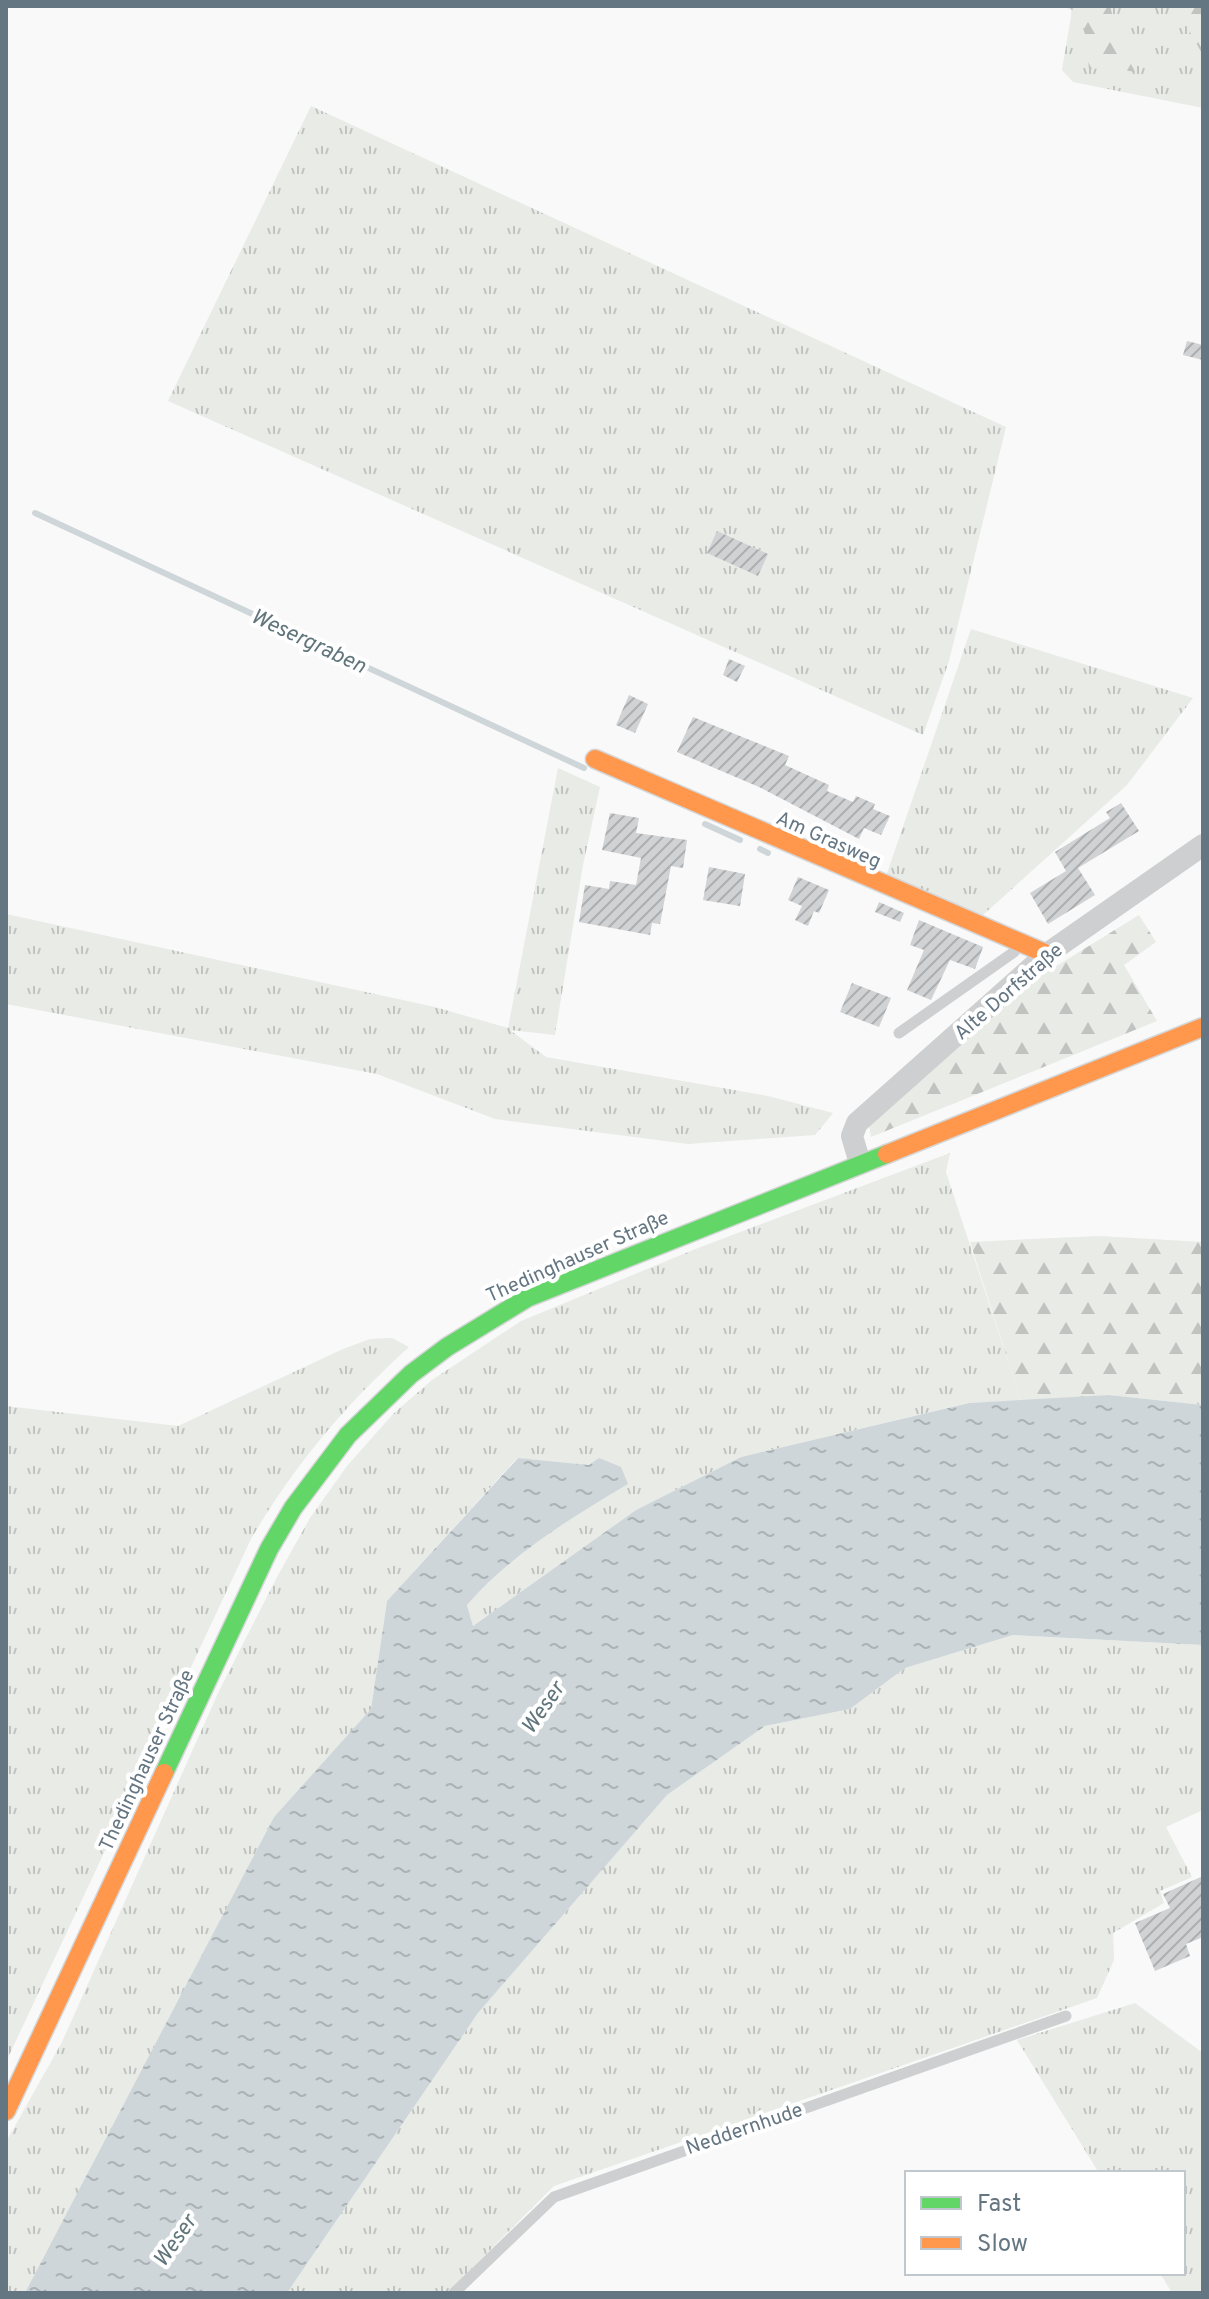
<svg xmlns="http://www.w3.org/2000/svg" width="1209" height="2299" viewBox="0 0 1209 2299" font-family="Overpass,sans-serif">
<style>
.grass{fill:url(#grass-tufts)}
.forest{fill:url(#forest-firs)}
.water{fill:url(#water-ripples)}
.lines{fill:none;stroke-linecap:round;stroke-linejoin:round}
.stream{stroke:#ced6d9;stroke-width:6}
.building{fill:url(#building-hatch)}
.fast-casing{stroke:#d5d6d7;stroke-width:21}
.slow-casing{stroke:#d5d6d7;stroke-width:21}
.lane{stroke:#cecfd0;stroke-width:11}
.street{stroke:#cecfd0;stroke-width:22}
.fast{stroke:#63d668;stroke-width:18}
.slow{stroke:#ff974d;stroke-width:18}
.labels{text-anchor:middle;stroke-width:8;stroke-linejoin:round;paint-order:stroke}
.street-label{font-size:20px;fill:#657683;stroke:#fff}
.water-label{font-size:22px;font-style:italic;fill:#60757c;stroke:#fff}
</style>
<defs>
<pattern id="grass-tufts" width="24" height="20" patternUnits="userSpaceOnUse" patternTransform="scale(2)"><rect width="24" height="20" fill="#e8ebe6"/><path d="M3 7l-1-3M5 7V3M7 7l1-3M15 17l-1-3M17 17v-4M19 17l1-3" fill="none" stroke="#c0c3c0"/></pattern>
<pattern id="forest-firs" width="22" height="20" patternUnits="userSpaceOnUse" patternTransform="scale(2)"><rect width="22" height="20" fill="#e8ebe6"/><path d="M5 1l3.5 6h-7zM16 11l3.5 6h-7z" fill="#c0c3c0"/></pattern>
<pattern id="water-ripples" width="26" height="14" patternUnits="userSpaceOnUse" patternTransform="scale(2)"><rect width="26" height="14" fill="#ced6d9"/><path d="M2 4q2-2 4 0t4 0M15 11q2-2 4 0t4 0" fill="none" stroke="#abb2b5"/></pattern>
<pattern id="building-hatch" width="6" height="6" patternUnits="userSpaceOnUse" patternTransform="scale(2)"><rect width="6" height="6" fill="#d0d2d3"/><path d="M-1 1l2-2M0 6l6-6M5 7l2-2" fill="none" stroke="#acafb1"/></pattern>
</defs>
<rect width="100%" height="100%" fill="#f9f9f9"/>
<g class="grass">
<path d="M 1062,6 L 1203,6 L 1203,108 L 1073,82 L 1062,70 L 1072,10 Z"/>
<path d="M 311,106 L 1006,427 L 949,661 L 923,735 L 168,401 Z"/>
<path d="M 971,629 L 1193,698 L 1127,785 L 983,915 L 885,879 Z"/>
<path d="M 558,768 L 600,787 L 583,865 L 555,1035 L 510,1030 L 546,1057 L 768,1096 L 833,1113 L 815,1135 L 688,1144 L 495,1119 L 377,1074 L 6,1004 L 6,914 L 435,1007 L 508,1028 Z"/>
<path d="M 950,1153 L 946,1172 L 1021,1401 L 968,1403 L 741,1457 L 636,1510 L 473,1626 L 467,1605 C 513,1553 569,1519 628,1483 L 590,1465 L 517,1458 L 387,1601 L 371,1709 L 274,1817 L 31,2285 L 25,2293 L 6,2293 L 6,2142 L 62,2042 L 219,1691 L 277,1577 L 310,1518 L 347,1466 L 393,1414 L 432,1380 L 521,1321 L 698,1248 Z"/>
<path d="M 392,1338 L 409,1347 C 345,1405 295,1464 251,1539 L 6,2062 L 6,1406 L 178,1426 L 343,1349 L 370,1339 Z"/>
<path d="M 1013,1635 L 1203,1645 L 1203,1810 L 1166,1827 L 1192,1877 L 1160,1891 L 1164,1903 L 1113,1933 L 1114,1960 L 1097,1998 L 554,2186 L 447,2293 L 287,2293 L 478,2013 L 667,1795 L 765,1726 L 850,1709 L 905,1668 Z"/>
<path d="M 1135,2003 L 1203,2053 L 1203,2293 L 1172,2293 L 1160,2273 L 1183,2273 L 1183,2173 L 1099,2173 L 1017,2040 Z"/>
</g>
<g class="forest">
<path d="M 1074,6 L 1110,6 L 1119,40 L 1135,72 L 1114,68 L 1089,69 L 1084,24 Z"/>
<path d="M 1175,6 L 1203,6 L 1203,55 Z"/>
<path d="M 1139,915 L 1156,942 L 1124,965 L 1157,1021 L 871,1137 L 869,1124 L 1037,978 Z"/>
<path d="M 1099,1236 L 1203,1242 L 1203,1405 L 1109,1395 L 1021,1401 L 970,1242 Z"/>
</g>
<path class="water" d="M 1109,1395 L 1203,1405 L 1203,1645 L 1013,1635 L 905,1668 L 850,1709 L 765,1726 L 667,1795 L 478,2013 L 287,2293 L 25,2293 L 274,1817 L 371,1709 L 387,1601 L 518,1458 L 589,1465 L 599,1458 L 621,1467 L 628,1484 C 569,1519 513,1553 467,1605 L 473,1626 L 636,1510 L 741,1457 L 969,1403 Z"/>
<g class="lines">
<g class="stream">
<path d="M 35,513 L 584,768"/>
<path d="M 705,824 L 740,840"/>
<path d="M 760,849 L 768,853"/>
</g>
</g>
<g class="building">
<path d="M 1187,341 L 1203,345 L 1203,360 L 1183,355 Z"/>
<path d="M 717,531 L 768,554 L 758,576 L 707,553 Z"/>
<path d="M 729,659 L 745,666 L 737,682 L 723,675 Z"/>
<path d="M 629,695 L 648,704 L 635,733 L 616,725 Z"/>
<path d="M 693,717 L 789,756 L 785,765 L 829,785 L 827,791 L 853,802 L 856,796 L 875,804 L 873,809 L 890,816 L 881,835 L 864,828 L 859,839 L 759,787 L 677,752 Z"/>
<path d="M 1121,803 L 1139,831 L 1078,868 L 1095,895 L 1048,924 L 1030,893 L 1066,871 L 1055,852 L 1110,818 L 1106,812 Z"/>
<path d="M 610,813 L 639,818 L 636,833 L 687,840 L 683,868 L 671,866 L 660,924 L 652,923 L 650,935 L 579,922 L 585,885 L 609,889 L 610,881 L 636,885 L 641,858 L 602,850 Z"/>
<path d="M 709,867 L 745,874 L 740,906 L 703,900 Z"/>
<path d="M 798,877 L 829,890 L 819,913 L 814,911 L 808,926 L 795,920 L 802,906 L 788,900 Z"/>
<path d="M 879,902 L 904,913 L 900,922 L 875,912 Z"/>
<path d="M 919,920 L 983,947 L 975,969 L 950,960 L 931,1000 L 907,990 L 924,950 L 910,945 Z"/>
<path d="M 852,983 L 891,998 L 879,1027 L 840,1012 Z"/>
<path d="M 1203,1876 L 1203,1937 L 1186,1944 L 1190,1956 L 1155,1971 L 1135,1923 L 1170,1908 L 1163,1894 Z"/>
</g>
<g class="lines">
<defs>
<path id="fast" d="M 164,1773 L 269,1549 L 293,1508 L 348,1435 L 411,1374 L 447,1347 L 527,1298 L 887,1154"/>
<g id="slow">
<path d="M 595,759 L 1047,954"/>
<path d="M 887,1154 L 1203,1027"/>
<path d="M 6,2111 L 164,1773"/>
</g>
</defs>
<use href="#fast" class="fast-casing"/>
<use href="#slow" class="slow-casing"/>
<g class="lane">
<path d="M 899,1033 L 1014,952 L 1018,946"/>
<path d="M 454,2293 L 554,2197 L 1066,2016"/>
</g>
<path class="street" d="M 860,1163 L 852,1136 L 857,1123 L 1047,954 L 1203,845"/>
<use href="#fast" class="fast"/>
<use href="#slow" class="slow"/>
</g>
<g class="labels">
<g class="street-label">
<text transform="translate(829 839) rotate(24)" y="7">Am Grasweg</text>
<text transform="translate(1008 991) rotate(-41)" y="7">Alte Dorfstraße</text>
<text transform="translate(577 1256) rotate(-24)" y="7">Thedinghauser Straße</text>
<text transform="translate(146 1760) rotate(-65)" y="7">Thedinghauser Straße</text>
<text transform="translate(744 2128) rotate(-19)" y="7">Neddernhude</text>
</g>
<g class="water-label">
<text transform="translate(309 640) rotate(25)" y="8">Wesergraben</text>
<text transform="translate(542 1707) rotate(-55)" y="8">Weser</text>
<text transform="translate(174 2240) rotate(-55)" y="8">Weser</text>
</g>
</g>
<rect width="1209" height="2299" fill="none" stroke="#657683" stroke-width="16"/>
<rect x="905" y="2171" width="280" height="104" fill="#ffffff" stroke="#c1c8cd" stroke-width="2"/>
<rect x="921" y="2197" width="40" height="12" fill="#63d668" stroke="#c1c8cd" stroke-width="2"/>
<text x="977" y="2211" font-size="24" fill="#657683">Fast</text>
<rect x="921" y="2237" width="40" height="12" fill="#ff974d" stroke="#c1c8cd" stroke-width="2"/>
<text x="977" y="2251" font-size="24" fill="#657683">Slow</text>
</svg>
